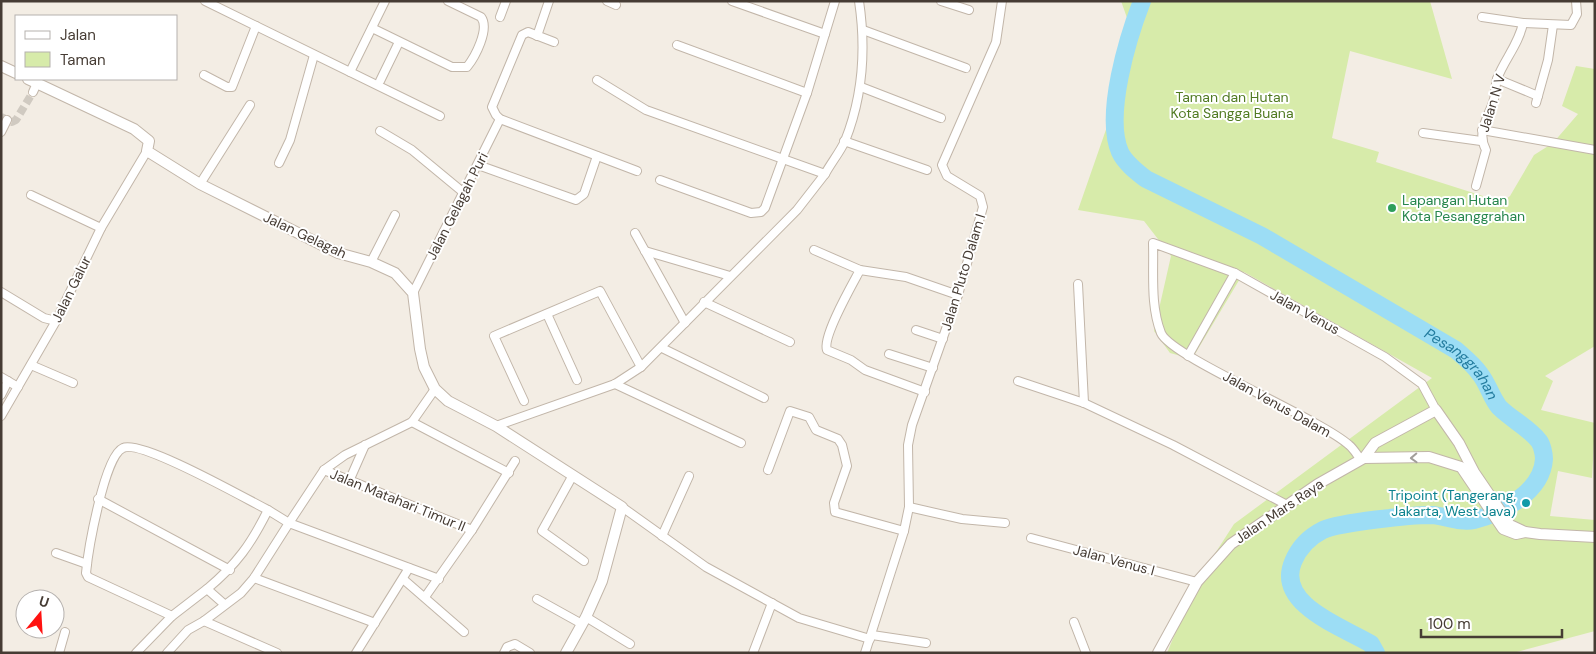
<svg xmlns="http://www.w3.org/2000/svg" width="1596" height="654" viewBox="0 0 1596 654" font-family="'DM Sans',sans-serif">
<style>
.green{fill:#d7ebaa}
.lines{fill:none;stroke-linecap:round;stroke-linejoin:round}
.river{stroke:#9cddf5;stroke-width:18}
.minor-tunnel{stroke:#d0cac1;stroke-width:8;stroke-dasharray:8 4;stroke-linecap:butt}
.minor-casing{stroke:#c2b6a9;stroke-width:10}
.tertiary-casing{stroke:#c2b6a9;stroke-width:12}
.minor{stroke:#fff;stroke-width:8}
.tertiary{stroke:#fff;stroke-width:10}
.oneway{stroke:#a29e9a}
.leisure-dot{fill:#2e9e5b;stroke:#fff;stroke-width:2}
.culture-dot{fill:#0f9aa8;stroke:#fff;stroke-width:2}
.labels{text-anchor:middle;stroke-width:4;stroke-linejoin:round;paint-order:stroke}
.park-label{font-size:14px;fill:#517b23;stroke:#fff}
.street-label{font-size:14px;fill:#463c34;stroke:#fff}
.leisure-label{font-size:14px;fill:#27864d;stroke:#fff;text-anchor:start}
.culture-label{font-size:14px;fill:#0d838f;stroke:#fff;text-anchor:end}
.water-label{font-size:15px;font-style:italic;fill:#237c9f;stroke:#fff}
</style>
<rect width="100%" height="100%" fill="#f3ede4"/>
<path class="green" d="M 1121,1 L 1430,1 L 1452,79 L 1350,51 L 1332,138 L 1379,152 L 1376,162 L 1502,202 L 1510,196 L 1534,155 L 1553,143 L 1578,114 L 1562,106 L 1576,66 L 1595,69 L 1595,346 L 1545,376 L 1553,381 L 1541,410 L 1595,423 L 1592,478 L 1558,471 L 1550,516 L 1595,520 L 1595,631 L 1513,653 L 1167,653 L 1196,583 L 1234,524 L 1432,378 L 1244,272 L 1192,359 L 1170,353 L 1154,331 L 1171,256 L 1144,221 L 1078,210 L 1117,98 L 1124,50 L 1131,29 Z"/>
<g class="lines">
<path class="river" id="s1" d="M 1142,1 C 1128,37 1104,115 1120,152 C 1125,163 1137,172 1146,179 L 1262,236 L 1456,350 C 1464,357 1474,365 1480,374 C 1488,384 1491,397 1499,407 C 1512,420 1528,427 1539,441 C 1542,445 1544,454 1544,459 C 1542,492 1502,513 1474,520 C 1461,523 1445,516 1432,515 C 1411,515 1341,522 1323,530 C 1309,537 1299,547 1293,562 C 1275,605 1345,628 1371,644 L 1376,653"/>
<path class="minor-tunnel" d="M 1,117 L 12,122 L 16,120 L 33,92"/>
<defs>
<g id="minor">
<path d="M 205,1 L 440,116"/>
<path d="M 607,1 L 616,5"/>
<path d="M 732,1 L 825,34"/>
<path d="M 941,1 L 969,10"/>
<path d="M 500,17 L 506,1"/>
<path d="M 1482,17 L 1523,23 L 1571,25 L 1577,14 L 1576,1"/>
<path d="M 372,28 L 452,67 L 467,67 C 475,57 490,29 481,17 L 448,1"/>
<path d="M 863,30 L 966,68"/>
<path d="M 537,36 L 549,1"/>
<path d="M 554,42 L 528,32 L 522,35 L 492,107 L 496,115 L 500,119 L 637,171"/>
<path d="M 677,45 L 807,93"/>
<path d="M 350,72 L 385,1"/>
<path d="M 204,75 L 227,87 L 232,87 L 256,26"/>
<path d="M 1497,79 L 1538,96"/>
<path d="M 597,80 L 646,110 L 825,174 C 831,163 840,152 845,141 C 863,96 866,48 859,1"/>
<path d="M 380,81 L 399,42"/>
<path d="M 861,87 L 941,118"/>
<path d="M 33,92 L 37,83"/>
<path d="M 1536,103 L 1548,60 L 1553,25"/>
<path d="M 1482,130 L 1595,150"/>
<path d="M 380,131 L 412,150 L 464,193"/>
<path d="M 1,132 L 7,120"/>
<path d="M 1423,133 L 1481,141"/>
<path d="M 844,141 L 927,170"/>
<path d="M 279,163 L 290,140 L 314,55"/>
<path d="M 478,165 L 576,200 L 584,194 L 597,156"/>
<path d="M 660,180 L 751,213 L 761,212 L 765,208 L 807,93 L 835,1"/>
<path d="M 200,184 L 250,105"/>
<path d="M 1476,186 L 1486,150 C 1476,131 1489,117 1494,99 C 1496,92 1495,85 1497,79 C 1504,60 1519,44 1523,23"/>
<path d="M 31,195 L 101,228"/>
<path d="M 635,233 L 685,323"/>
<path d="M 814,250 L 860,270 L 906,277 L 958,295"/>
<path d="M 645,251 L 730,276"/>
<path d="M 371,262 L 395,215"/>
<path d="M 860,270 C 852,285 822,337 827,350 L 851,360 L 865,370 L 925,392"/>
<path d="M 1078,284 L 1084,403"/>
<path d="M 1,292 L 44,318 L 56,321"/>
<path d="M 413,293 L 500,119"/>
<path d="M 704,302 L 790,342"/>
<path d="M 547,314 L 577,380"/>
<path d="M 916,330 L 943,339"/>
<path d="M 662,348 L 764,398"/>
<path d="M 889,354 L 933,368"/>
<path d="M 1188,356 L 1235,273"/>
<path d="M 31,365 L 73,383"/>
<path d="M 1,377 L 18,387"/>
<path d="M 1018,381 L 1084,403 L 1173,445 L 1287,505"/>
<path d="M 615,384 L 741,443"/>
<path d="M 1,395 L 8,381"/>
<path d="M 524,401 L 494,336 L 600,291 L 641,367"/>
<path d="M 1,416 L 56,321 L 101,228 L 147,151"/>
<path d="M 412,422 L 509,473"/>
<path d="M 496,426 L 615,384 L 641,367 L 797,210 L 825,174"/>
<path d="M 1361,460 C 1357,455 1354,449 1349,445 C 1319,418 1171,357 1161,333 C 1150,305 1154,272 1153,243 L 1235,273 L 1385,357 L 1422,384 L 1436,410"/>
<path d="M 324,470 L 472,530"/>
<path d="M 768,470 L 790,411 L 809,417 L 816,430 L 838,439 L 842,445 L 847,466 L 834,503 L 835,512 L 904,531"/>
<path d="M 573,475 L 542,531 L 584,561"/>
<path d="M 350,479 L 365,445"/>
<path d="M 98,499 L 230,570"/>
<path d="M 622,507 L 706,567 L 799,618 L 870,639"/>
<path d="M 909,507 L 962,519 L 1005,523"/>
<path d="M 662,536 L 689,476"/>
<path d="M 1031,538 L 1197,582"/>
<path d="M 56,553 L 87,564"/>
<path d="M 254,578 L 375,623"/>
<path d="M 403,579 L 464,632"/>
<path d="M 425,597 L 472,530 L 515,461"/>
<path d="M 537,599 L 582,624"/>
<path d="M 224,604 L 207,589 C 237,564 251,544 268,510 L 289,523 L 324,470 L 345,455 L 412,422 L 435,389"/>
<path d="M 172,616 L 88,577 L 86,573 C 88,552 104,456 123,448 C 141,439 246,499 268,510"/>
<path d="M 586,617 L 630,644"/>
<path d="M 204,621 L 277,653"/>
<path d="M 1074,622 L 1086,653"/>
<path d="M 872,635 L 926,643"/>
<path d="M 59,653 L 65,632"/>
<path d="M 136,653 L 172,616 L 207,589"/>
<path d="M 167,653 L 188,630 L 204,621 L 241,593 L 254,578 L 289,523 L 439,579"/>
<path d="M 356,653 L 409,568"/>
<path d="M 504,653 L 507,647 L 515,644 L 530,653"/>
<path d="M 753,653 L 772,603"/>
<path d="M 865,653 L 904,531 L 909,507 L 908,445 L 912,425 L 958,295 L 983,207 L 980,196 L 947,176 L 942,165 L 996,42 L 1002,1"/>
</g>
<g id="tertiary">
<path d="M 1,66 L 16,73"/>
<path d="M 28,79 L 134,129 L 149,141 L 147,151 L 200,184 L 338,253 L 371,262 L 395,273 L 413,293 L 420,349 L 424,367 L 435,389 L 448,401 L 496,426 L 622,507 L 602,581 L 586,617 L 566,653"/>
<path d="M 1364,458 L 1375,443 L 1436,410 L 1459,443 L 1474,472 L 1510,525 L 1525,532 L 1540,534 L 1595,537"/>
<path d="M 1158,653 L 1197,582 L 1231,544 L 1318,484 L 1364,458 L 1429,457 L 1461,467 L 1503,529 L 1516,534 L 1525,532"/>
</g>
</defs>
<use href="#minor" class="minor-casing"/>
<use href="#tertiary" class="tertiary-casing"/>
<use href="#minor" class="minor"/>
<use href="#tertiary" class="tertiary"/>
</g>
<defs><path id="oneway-chevron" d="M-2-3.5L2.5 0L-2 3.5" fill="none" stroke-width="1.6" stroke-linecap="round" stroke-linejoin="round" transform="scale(1.25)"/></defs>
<use class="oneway" href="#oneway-chevron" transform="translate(1414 458) rotate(178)"/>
<circle class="leisure-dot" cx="1392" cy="208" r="5"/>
<circle class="culture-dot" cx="1526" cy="503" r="5"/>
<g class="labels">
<g class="park-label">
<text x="1232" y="102">Taman dan Hutan<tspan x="1232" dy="16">Kota Sangga Buana</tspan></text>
</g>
<g class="street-label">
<text transform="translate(1492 103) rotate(-73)" y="5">Jalan N V</text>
<text transform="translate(457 206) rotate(-63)" y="5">Jalan Gelagah Puri</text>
<text transform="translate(305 235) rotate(25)" y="5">Jalan Gelagah</text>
<text transform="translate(963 272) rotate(-73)" y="5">Jalan Pluto Dalam I</text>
<text transform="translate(71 289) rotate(-64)" y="5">Jalan Galur</text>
<text transform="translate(1305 312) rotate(29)" y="5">Jalan Venus</text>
<text transform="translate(1277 404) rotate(29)" y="5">Jalan Venus Dalam</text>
<text transform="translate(398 500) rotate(22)" y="5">Jalan Matahari Timur II</text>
<text transform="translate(1279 511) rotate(-34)" y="5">Jalan Mars Raya</text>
<text transform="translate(1114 560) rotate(15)" y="5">Jalan Venus I</text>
</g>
<g class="leisure-label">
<text x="1402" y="205">Lapangan Hutan<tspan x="1402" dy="16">Kota Pesanggrahan</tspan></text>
</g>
<g class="culture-label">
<text x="1516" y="500">Tripoint (Tangerang,<tspan x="1516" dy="16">Jakarta, West Java)</tspan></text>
</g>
<g class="water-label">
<text dy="5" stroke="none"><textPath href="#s1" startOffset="561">Pesanggrahan</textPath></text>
</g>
</g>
<rect width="1596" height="654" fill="none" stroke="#463c34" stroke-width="5"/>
<rect x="15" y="15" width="162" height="65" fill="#ffffff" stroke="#b5b1ae"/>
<rect x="25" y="31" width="25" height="8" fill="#ffffff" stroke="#b5b1ae"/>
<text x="60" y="40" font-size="15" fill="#463c34">Jalan</text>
<rect x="25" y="52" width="25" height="15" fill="#d7ebaa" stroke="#b5b1ae"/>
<text x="60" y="65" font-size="15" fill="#463c34">Taman</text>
<g transform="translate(40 614) rotate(18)"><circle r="24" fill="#ffffff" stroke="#b5b1ae"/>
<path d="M0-4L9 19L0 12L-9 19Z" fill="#ff1210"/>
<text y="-8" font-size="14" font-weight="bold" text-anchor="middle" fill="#463c34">U</text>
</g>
<path d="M1421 629v8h141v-8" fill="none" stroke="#463c34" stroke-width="2.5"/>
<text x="1428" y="629" font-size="15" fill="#463c34" stroke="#ffffff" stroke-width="4" paint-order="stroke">100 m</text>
</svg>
